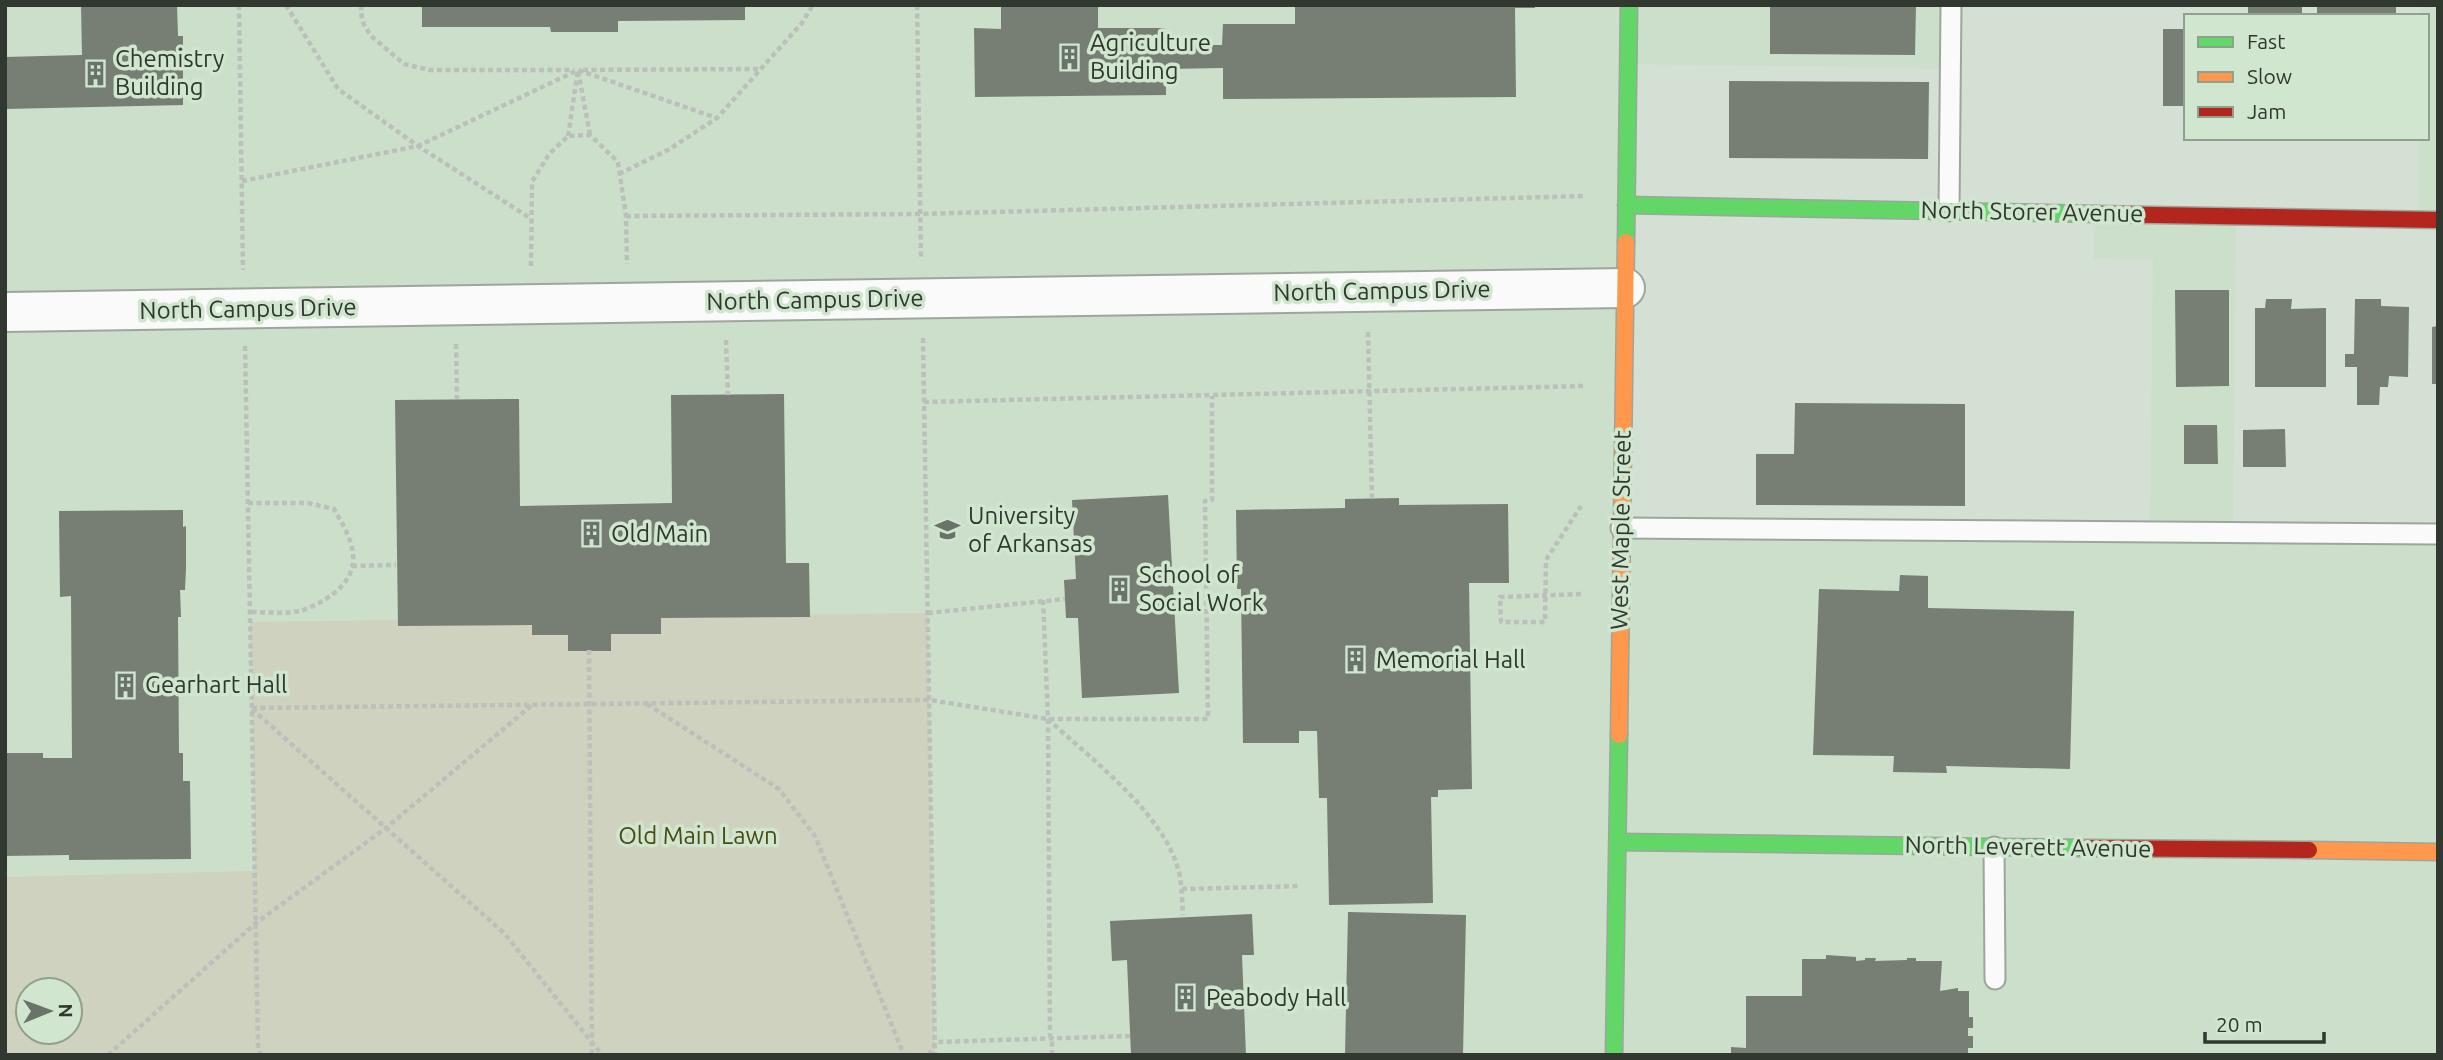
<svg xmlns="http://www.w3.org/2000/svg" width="2443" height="1060" viewBox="0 0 2443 1060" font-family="Ubuntu,sans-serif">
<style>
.built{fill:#cbdfca;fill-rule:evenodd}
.green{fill:#ced2bf;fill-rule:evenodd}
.building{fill:#777e74}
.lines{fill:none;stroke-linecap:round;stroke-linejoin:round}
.lane-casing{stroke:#9da69c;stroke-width:23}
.street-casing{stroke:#9da69c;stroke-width:42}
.fast-casing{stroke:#9da69c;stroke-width:19}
.slow-casing{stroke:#9da69c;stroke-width:19}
.jam-casing{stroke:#9da69c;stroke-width:19}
.path{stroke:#bcc0ba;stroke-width:4.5;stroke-dasharray:5 3.5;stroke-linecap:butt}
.lane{stroke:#f9faf9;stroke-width:19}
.street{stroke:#f9faf9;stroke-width:38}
.fast{stroke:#63d668;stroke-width:16}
.slow{stroke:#ff974d;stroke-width:16}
.jam{stroke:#b3261e;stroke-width:16}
.labels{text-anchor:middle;stroke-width:7;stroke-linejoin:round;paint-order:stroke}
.poi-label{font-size:24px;fill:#30382f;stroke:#d0e6ce;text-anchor:start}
.street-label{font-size:24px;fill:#30382f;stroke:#d0e6ce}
.park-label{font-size:24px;fill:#4e4a16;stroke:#d0e6ce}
</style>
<rect width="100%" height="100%" fill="#d4e0d4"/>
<g class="built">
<path d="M 5,5 L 1951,5 L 1950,69 L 1628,64 L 1622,528 L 2150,531 L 2153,260 L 2094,259 L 2094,213 L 2236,216 L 2233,533 L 2438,534 L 2438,1055 L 5,1055 ZM 28,990 L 70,990 L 70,1032 L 28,1032 Z"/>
<path d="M 2420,5 L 2438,5 L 2438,220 L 2418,219 L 2419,138 L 2427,138 L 2427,16 L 2420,16 Z"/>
</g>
<path class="green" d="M 928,613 L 935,1055 L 5,1055 L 5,877 L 255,871 L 250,622 ZM 28,990 L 70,990 L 70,1032 L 28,1032 Z"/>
<g class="building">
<path d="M 81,5 L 177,5 L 178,36 L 183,36 L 183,105 L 5,109 L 5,57 L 82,55 Z"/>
<path d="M 422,5 L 745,5 L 745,20 L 618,21 L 618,32 L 551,32 L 550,27 L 422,27 Z"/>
<path d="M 1001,5 L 1098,5 L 1098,28 L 1165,28 L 1165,45 L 1222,45 L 1223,24 L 1295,24 L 1295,5 L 1535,5 L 1535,8 L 1515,8 L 1516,97 L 1223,99 L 1223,68 L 1166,69 L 1166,95 L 975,97 L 974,28 L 1001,29 Z"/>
<path d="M 1770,5 L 1916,5 L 1915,55 L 1770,54 Z"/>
<rect x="2248" y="5" width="54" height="11"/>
<rect x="2317" y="5" width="79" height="11"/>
<rect x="2163" y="29" width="23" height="77"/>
<path d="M 1729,81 L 1929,82 L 1928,159 L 1729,158 Z"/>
<path d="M 2175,290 L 2229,290 L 2229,386 L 2176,387 Z"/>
<path d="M 2266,299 L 2292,299 L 2291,309 L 2326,308 L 2326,387 L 2255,387 L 2255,308 L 2265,308 Z"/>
<path d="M 2355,299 L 2381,299 L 2381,306 L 2409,307 L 2408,377 L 2389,376 L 2388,387 L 2380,387 L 2379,405 L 2357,405 L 2357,367 L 2345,367 L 2345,354 L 2354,354 Z"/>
<path d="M 2438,326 L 2438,384 L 2432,384 L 2432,327 Z"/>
<path d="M 784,394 L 786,563 L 809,563 L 810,617 L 661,618 L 661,634 L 611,634 L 611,651 L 568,651 L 568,635 L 532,635 L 532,625 L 398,626 L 395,400 L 519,399 L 520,506 L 672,503 L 671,395 Z"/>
<path d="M 1795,403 L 1965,404 L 1965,506 L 1756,505 L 1756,454 L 1794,454 Z"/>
<path d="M 2184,425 L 2217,425 L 2218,464 L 2184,464 Z"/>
<path d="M 2285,429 L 2286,467 L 2243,467 L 2243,430 Z"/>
<path d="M 1168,495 L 1179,693 L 1082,698 L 1078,618 L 1066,618 L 1064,580 L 1076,579 L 1072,500 Z"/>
<path d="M 1399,498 L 1399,505 L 1508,504 L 1509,583 L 1469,583 L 1472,789 L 1438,790 L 1438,797 L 1431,797 L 1433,903 L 1329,905 L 1327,798 L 1319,798 L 1317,731 L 1299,731 L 1299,743 L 1243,743 L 1241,589 L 1237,589 L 1236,510 L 1345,508 L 1345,499 Z"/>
<path d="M 183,510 L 183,527 L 186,526 L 186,569 L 185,590 L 180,590 L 181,617 L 178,617 L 179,753 L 183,753 L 183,781 L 190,781 L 191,859 L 69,860 L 69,855 L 5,856 L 5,753 L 43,753 L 43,758 L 72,758 L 71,596 L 60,597 L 59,511 Z"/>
<path d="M 1900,575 L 1928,576 L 1928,608 L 2074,611 L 2070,769 L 1946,766 L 1947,773 L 1893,772 L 1894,756 L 1813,755 L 1819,589 L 1899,591 Z"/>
<path d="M 1348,912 L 1466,915 L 1463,1055 L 1345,1055 Z"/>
<path d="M 1252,914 L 1254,955 L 1242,955 L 1246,1055 L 1131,1055 L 1127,960 L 1112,961 L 1110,921 Z"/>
<path d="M 1826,955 L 1856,957 L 1856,961 L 1865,960 L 1865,958 L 1876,958 L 1875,961 L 1907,960 L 1907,958 L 1916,958 L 1916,961 L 1942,961 L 1940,991 L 1958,988 L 1958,991 L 1969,991 L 1969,1017 L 1973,1017 L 1973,1028 L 1968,1028 L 1968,1036 L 1973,1036 L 1973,1048 L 1968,1048 L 1968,1055 L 1731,1055 L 1731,1047 L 1746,1048 L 1746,996 L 1802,996 L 1802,959 L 1826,959 Z"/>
</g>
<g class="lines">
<defs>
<g id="lane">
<path d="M 1949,211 L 1951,5"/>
<path d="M 1621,528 L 2438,534"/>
<path d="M 1994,847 L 1995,979"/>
</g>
<path id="street" d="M 5,312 L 1625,288"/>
<g id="fast">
<path d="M 1626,205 L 2096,214"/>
<path d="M 1626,242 L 1629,5"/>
<path d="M 1618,842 L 2082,848"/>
<path d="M 1614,1055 L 1619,735"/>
</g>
<g id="slow">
<path d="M 1619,735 L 1626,242"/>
<path d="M 2309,850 L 2438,852"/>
</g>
<g id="jam">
<path d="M 2096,214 L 2438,220"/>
<path d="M 2082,848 L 2309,850"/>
</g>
</defs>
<use href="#lane" class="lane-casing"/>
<use href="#street" class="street-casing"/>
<use href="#fast" class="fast-casing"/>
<use href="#slow" class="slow-casing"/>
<use href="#jam" class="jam-casing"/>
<g class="path">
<path d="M 239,5 L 243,270"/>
<path d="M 286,5 L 338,89 L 418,146 L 530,218"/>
<path d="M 361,5 L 362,21 L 371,36 L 404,64 L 430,70 L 574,70"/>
<path d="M 917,5 L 921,260"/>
<path d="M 583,70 L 758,69"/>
<path d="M 568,136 L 578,70 L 590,135"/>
<path d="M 619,174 L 668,150 L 717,118 L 802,23 L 813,5"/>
<path d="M 242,181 L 418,146 L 578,70 L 717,118"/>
<path d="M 626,216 L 920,214 L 1586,196"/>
<path d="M 531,266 L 532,182 L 549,154 L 568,136 L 590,135 L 618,162 L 626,216 L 627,264"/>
<path d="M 1368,332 L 1372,499"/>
<path d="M 923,338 L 935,1055"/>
<path d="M 726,340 L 728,395"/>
<path d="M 456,344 L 457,399"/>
<path d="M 245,346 L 258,1048 L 261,1055"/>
<path d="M 924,402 L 1583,386"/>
<path d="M 248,503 L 308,503 L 334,509 C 353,541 366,568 333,594 C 324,601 309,609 299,611 C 283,614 265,612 250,612"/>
<path d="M 352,566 L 396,565"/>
<path d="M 1581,594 C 1554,595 1527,596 1500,597 L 1501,622 L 1545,622 L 1546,560 L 1581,506"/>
<path d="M 1043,600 L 1048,719 L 1050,1037"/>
<path d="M 928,613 L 1065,599"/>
<path d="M 589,650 L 592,1055"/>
<path d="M 647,704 L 779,789 L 815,836 L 904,1055"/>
<path d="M 252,708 L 930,700 L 1048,719 L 1208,719 L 1205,501 L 1212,500 L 1212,396"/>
<path d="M 252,709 L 504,933 L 602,1055"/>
<path d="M 1048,719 C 1092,760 1164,813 1179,872 C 1182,886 1182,901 1183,915"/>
<path d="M 1182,889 L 1301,886"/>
<path d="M 108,1055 L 256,923 L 386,828 L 532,705"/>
<path d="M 929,1055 L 936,1042 L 1130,1036"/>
<path d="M 1052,1055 L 1052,1038"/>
</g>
<use href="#lane" class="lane"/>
<use href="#street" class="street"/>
<use href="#fast" class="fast"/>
<use href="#slow" class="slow"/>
<use href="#jam" class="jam"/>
</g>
<defs>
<symbol id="building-bare" viewBox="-9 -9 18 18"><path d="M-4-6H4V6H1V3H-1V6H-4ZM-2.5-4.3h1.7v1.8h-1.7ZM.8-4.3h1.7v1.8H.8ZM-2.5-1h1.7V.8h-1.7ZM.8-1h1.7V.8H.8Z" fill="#697369" stroke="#d0e6ce" stroke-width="2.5" paint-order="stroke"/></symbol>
<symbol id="university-bare" viewBox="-9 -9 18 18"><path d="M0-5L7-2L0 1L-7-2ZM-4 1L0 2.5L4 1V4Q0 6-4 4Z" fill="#697369" stroke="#d0e6ce" stroke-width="2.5" paint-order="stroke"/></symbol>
</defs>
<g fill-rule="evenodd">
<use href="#building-bare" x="1052" y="40" width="35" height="35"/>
<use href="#building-bare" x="78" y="56" width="35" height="35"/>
<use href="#university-bare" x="930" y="512" width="35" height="35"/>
<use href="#building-bare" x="574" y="516" width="35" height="35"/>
<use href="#building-bare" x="1102" y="572" width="35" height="35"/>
<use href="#building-bare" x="1338" y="642" width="35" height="35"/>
<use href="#building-bare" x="108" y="668" width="35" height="35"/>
<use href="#building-bare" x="1168" y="980" width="35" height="35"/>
</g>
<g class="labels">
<g class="poi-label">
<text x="1090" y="51">Agriculture<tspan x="1090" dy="28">Building</tspan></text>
<text x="115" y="67">Chemistry<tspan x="115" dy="28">Building</tspan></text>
<text x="968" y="524">University<tspan x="968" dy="28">of Arkansas</tspan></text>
<text x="611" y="542">Old Main</text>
<text x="1139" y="583">School of<tspan x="1139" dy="28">Social Work</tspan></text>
<text x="1376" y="668">Memorial Hall</text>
<text x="145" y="693">Gearhart Hall</text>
<text x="1206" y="1006">Peabody Hall</text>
</g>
<g class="street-label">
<text transform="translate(2032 212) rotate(1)" y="8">North Storer Avenue</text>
<text transform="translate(1382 291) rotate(-1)" y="8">North Campus Drive</text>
<text transform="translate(815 300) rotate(-1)" y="8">North Campus Drive</text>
<text transform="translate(248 309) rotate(-1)" y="8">North Campus Drive</text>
<text transform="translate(1621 530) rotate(-89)" y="8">West Maple Street</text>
<text transform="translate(2028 847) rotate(1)" y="8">North Leverett Avenue</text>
</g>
<g class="park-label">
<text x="698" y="844">Old Main Lawn</text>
</g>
</g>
<rect width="2443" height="1060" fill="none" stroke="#30382f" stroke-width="14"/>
<rect x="2184" y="14" width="245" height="126" fill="#d0e6ce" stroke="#90a08e" stroke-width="2"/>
<rect x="2198" y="37" width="35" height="10" fill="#63d668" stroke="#90a08e" stroke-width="2"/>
<text x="2247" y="49" font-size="21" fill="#30382f">Fast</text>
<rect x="2198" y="72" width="35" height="10" fill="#ff974d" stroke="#90a08e" stroke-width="2"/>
<text x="2247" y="84" font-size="21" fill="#30382f">Slow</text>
<rect x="2198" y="107" width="35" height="10" fill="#b3261e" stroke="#90a08e" stroke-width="2"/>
<text x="2247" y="119" font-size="21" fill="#30382f">Jam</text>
<g transform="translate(49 1011) rotate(89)"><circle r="33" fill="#d0e6ce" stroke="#90a08e" stroke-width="2"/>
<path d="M0-5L12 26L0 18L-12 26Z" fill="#697369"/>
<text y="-10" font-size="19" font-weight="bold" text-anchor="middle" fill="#30382f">N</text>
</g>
<path d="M2205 1032v10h119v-10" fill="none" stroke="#30382f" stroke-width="3.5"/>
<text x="2216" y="1032" font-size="21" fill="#30382f" stroke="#d0e6ce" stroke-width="5" paint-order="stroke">20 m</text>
</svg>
